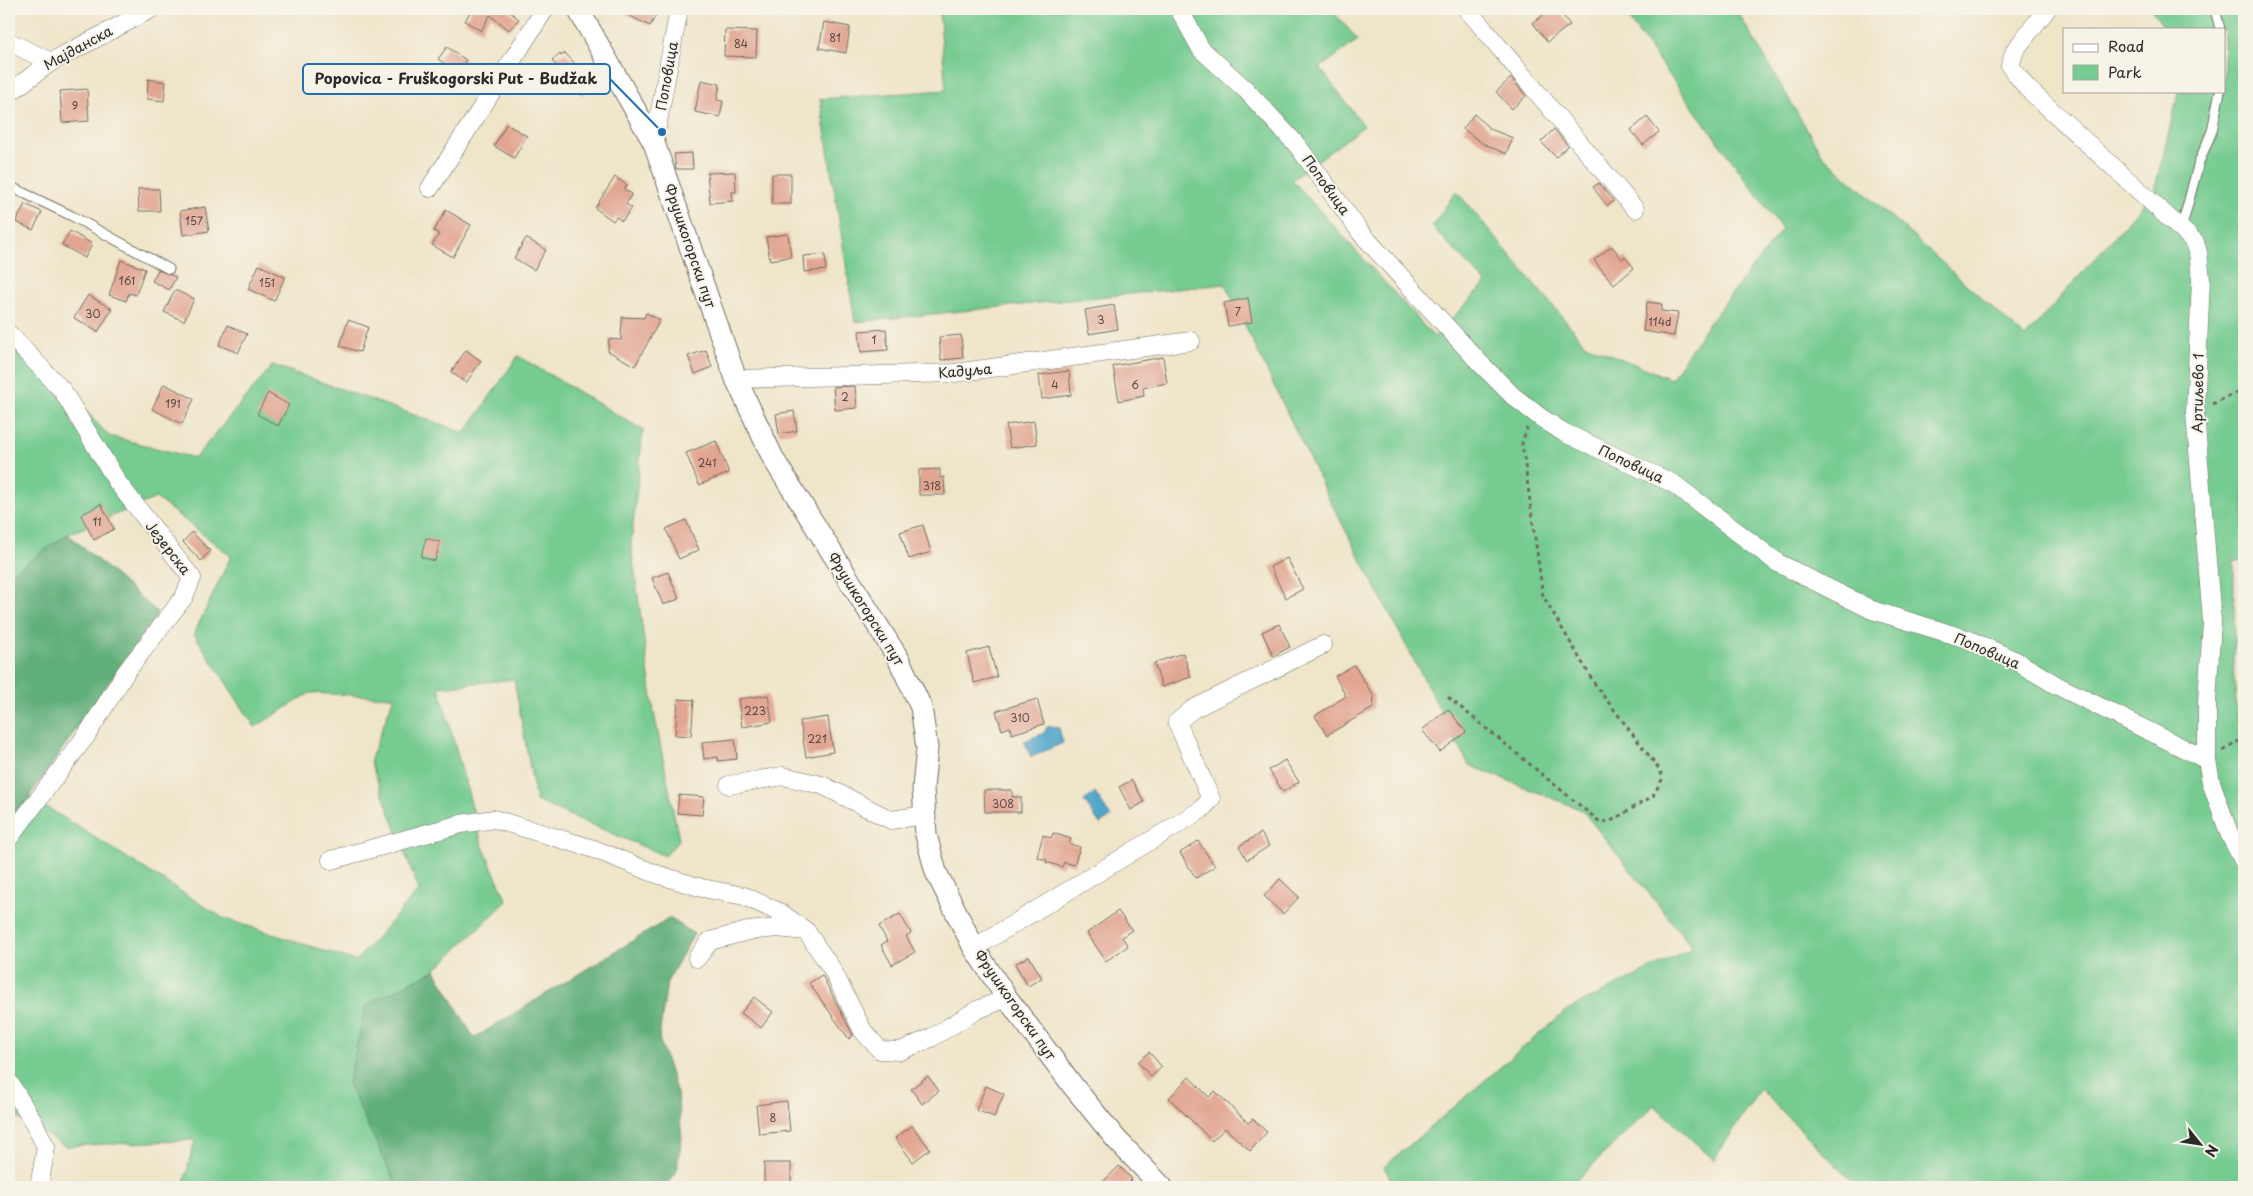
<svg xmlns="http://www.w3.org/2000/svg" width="2253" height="1196" viewBox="0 0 2253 1196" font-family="'Playpen Sans',sans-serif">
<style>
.green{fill:#75cb90;stroke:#507b5e}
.forest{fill:#60af7a;stroke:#466d52}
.water{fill:#4fa5cb;stroke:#3d687b}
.building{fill:#e1a591}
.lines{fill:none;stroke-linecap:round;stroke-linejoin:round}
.service-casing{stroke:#706c62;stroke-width:11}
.minor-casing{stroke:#706c62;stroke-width:19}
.tertiary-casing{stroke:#706c62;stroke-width:23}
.path{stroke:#706c62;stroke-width:3;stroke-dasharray:4 4;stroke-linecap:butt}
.service{stroke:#fff;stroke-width:9}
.minor{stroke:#fff;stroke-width:18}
.tertiary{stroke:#fff;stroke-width:21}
.labels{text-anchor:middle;stroke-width:4;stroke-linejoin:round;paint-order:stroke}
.number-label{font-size:11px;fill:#584a44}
.street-label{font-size:14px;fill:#2b2b2b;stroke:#f7f3e8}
.leader{fill:none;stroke:#1f6fb2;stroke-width:2}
.callout-dot{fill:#1f6fb2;stroke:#f7f3e8;stroke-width:2}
.callout{fill:#f7f3e8;stroke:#1f6fb2;stroke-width:2}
.callout-label{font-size:15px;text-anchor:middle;font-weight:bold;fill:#2b2b2b}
</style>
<rect width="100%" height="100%" fill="#f7f3e8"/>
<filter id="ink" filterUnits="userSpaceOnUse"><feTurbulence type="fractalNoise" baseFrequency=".02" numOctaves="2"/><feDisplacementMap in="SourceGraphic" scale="10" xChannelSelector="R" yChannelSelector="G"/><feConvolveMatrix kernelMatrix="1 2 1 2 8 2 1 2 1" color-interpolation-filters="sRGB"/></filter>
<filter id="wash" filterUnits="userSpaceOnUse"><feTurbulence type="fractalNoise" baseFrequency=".0096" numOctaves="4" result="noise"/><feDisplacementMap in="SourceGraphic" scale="20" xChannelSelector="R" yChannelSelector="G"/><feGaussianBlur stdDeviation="1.12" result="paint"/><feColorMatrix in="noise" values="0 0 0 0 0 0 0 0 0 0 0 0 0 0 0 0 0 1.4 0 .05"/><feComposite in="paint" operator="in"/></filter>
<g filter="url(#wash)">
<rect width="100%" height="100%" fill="#efe5c9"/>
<g class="green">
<path d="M 939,9 L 1331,9 L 1358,40 L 1320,68 L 1364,126 L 1292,180 L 1434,337 L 1486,283 L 1432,227 L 1456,191 L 1585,344 L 1671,379 L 1706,327 L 1782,229 L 1621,9 L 1736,9 L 1822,155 L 2025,337 L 2154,192 L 2179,91 L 2224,91 L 2224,29 L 2165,29 L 2151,9 L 2244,9 L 2244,561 L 2234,561 L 2234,678 L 2244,797 L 2244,1187 L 1858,1187 L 1760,1089 L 1714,1160 L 1654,1105 L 1570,1187 L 1395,1187 L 1384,1167 L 1567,1010 L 1693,948 L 1582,810 L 1469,765 L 1327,495 L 1225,284 L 855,322 L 820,99 L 946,90 Z"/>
<path d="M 9,329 L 109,436 L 195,458 L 273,365 L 465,433 L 518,356 L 643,430 L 631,545 L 654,713 L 679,840 L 665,856 L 536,801 L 514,679 L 439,687 L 483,847 L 507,901 L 435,970 L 366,1006 L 397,1187 L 183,1187 L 195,1140 L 65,1146 L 9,1113 L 9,825 L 29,796 L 223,918 L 356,961 L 419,890 L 370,761 L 394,697 L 310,693 L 255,727 L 194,634 L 231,556 L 156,498 L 68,534 L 9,575 Z"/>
</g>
<g class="forest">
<path d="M 68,534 L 158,613 L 9,825 L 9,575 Z"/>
<path d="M 670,918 L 694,934 L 667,982 L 659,1038 L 677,1093 L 682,1138 L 676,1173 L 665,1187 L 397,1187 L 348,1083 L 366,1005 L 435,970 L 474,1038 Z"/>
</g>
<g class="water">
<path d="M 1052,726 L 1059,728 L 1063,743 L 1031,757 L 1024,741 L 1044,733 L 1047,727 Z"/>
<path d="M 1095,793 L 1111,817 L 1100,824 L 1084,801 Z"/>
</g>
<g id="blocks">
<g class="building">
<path d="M 472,9 L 506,9 L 519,19 L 509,30 L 490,15 L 481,31 L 465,21 Z"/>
<path d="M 616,9 L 659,9 L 650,26 Z"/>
<path d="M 1551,9 L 1558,9 L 1570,25 L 1547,42 L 1533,23 Z"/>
<path d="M 824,22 L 850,27 L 846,53 L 819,48 Z"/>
<path d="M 725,30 L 757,31 L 756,57 L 724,56 Z"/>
<path d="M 447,47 L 466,60 L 457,72 L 438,59 Z"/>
<path d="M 565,53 L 578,67 L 576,69 L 592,85 L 582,95 L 552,61 L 560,54 L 561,56 Z"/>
<path d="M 1511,78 L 1526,96 L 1512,109 L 1496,92 Z"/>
<path d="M 148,79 L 166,82 L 164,101 L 147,99 Z"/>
<path d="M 701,80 L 720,84 L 717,100 L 723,101 L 720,117 L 695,112 Z"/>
<path d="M 87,89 L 89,121 L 62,123 L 60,91 Z"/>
<path d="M 1474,114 L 1490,129 L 1513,138 L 1506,154 L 1482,143 L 1463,129 Z"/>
<path d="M 1647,117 L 1659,132 L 1643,145 L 1631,130 Z"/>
<path d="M 506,124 L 527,136 L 514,158 L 494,146 Z"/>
<path d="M 1554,129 L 1568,146 L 1556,157 L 1541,142 Z"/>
<path d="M 692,153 L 693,169 L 676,169 L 674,154 Z"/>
<path d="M 735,172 L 736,192 L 732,192 L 733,201 L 710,203 L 707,173 Z"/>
<rect x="772" y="174" width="19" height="30"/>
<path d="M 615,177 L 627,185 L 624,189 L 632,194 L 626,204 L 632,208 L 622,221 L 616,217 L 613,221 L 595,208 Z"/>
<path d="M 1599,183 L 1614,201 L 1607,206 L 1593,187 Z"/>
<path d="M 138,189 L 159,189 L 160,211 L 139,211 Z"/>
<path d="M 25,204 L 42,212 L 33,230 L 16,222 Z"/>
<path d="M 205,207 L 209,231 L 183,235 L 180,211 Z"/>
<path d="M 446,210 L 471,225 L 453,257 L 432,245 L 439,234 L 434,231 Z"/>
<path d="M 70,231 L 92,244 L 85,258 L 62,245 Z"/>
<path d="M 788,234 L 791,257 L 770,260 L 766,237 Z"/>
<path d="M 526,238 L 546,250 L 534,270 L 514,258 Z"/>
<path d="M 1612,246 L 1622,259 L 1625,257 L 1634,268 L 1614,285 L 1594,260 Z"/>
<path d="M 825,254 L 826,270 L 804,272 L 803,256 Z"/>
<path d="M 121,260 L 145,269 L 136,295 L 129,293 L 126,301 L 109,295 Z"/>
<path d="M 259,265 L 285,277 L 274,301 L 248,289 Z"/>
<path d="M 158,270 L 176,277 L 169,290 L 152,281 Z"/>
<path d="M 175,290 L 194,299 L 184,321 L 164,312 Z"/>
<path d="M 88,295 L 112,309 L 98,332 L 74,318 Z"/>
<path d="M 1248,298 L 1252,322 L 1228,326 L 1224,303 Z"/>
<path d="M 1647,302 L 1662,304 L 1661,311 L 1678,313 L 1674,336 L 1643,331 Z"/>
<path d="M 1114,305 L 1118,329 L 1089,334 L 1085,310 Z"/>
<path d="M 646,313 L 660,320 L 635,366 L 608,351 L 609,339 L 621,340 L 622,317 L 644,318 Z"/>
<path d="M 348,320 L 368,327 L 360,352 L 340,346 Z"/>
<path d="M 228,325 L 247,334 L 238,353 L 219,345 Z"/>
<path d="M 886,329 L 888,350 L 861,352 L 859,331 Z"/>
<path d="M 961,335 L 963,358 L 941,360 L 939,337 Z"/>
<path d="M 466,350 L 481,361 L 466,383 L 451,372 Z"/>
<path d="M 706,350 L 712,367 L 695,374 L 688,356 Z"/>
<path d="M 1163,357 L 1167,383 L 1143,388 L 1144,396 L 1119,401 L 1113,366 Z"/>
<path d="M 1069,371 L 1071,395 L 1042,399 L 1039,375 Z"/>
<path d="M 164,384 L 194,399 L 182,424 L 152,409 Z"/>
<path d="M 855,386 L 857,408 L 835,410 L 833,387 Z"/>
<path d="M 268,393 L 289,405 L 278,426 L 257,414 Z"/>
<path d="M 794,411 L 797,431 L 779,434 L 776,414 Z"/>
<path d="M 1034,421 L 1037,444 L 1010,448 L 1006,425 Z"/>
<path d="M 716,441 L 729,473 L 699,485 L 686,453 Z"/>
<path d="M 940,469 L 940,478 L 944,477 L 945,495 L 919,495 L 919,470 Z"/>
<path d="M 101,504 L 114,529 L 94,540 L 81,515 Z"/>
<path d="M 686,520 L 699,550 L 679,559 L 666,529 Z"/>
<path d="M 923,525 L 931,552 L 909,559 L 900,532 Z"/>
<path d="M 192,532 L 210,551 L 201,561 L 183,542 Z"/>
<path d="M 426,538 L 440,542 L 435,561 L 421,557 Z"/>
<path d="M 1287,558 L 1303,589 L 1286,598 L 1270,567 Z"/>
<path d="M 668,572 L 679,599 L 663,605 L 652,578 Z"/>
<path d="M 1279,624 L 1290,647 L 1273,656 L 1262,632 Z"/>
<path d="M 989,647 L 997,677 L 974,683 L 967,653 Z"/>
<path d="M 1183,653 L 1191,677 L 1162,687 L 1154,663 Z"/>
<path d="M 1354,665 L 1374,697 L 1373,708 L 1327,735 L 1315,716 L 1346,696 L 1335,676 Z"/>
<path d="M 768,695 L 772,722 L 742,727 L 738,699 Z"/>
<path d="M 678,699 L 694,700 L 691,736 L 675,735 Z"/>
<path d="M 1037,699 L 1044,724 L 1012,734 L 1010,727 L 1002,730 L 996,711 Z"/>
<path d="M 1448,709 L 1466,732 L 1440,752 L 1422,730 Z"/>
<path d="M 828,717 L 833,752 L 806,757 L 800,721 Z"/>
<path d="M 735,739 L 737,759 L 718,761 L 718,757 L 704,759 L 702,742 Z"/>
<path d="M 1285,760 L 1299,782 L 1283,792 L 1269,770 Z"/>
<path d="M 1132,780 L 1144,802 L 1131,810 L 1119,787 Z"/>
<path d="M 984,790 L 1012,790 L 1012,797 L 1021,797 L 1021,812 L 985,812 Z"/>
<path d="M 679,795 L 704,797 L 702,815 L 677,813 Z"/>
<path d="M 1053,833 L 1071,839 L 1069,844 L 1080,847 L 1074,865 L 1064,862 L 1062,867 L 1046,862 L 1047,860 L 1037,857 L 1043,835 L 1051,838 Z"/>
<path d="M 1261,833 L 1269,846 L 1247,860 L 1239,846 Z"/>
<path d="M 1198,841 L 1215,866 L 1196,878 L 1180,853 Z"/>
<path d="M 1280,879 L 1299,897 L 1283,914 L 1264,896 Z"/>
<path d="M 1118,911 L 1132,930 L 1122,937 L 1128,946 L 1106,961 L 1087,933 Z"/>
<path d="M 900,914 L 911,933 L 906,936 L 915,952 L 892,965 L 881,945 L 887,941 L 879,926 Z"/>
<path d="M 1029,956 L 1042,978 L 1028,986 L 1015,964 Z"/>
<path d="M 822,975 L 853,1035 L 849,1039 L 809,983 Z"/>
<path d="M 754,997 L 773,1012 L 761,1028 L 741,1013 Z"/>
<path d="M 1149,1052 L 1162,1067 L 1151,1077 L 1138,1062 Z"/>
<path d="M 928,1076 L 939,1091 L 922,1104 L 911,1089 Z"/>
<path d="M 1189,1077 L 1209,1097 L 1215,1091 L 1248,1123 L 1253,1119 L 1267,1132 L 1250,1151 L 1225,1128 L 1212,1141 L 1169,1098 Z"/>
<path d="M 986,1086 L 1004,1094 L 994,1117 L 976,1110 Z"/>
<path d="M 787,1101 L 790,1131 L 759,1134 L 756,1105 Z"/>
<path d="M 912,1126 L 930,1149 L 913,1162 L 895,1138 Z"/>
<rect x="764" y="1163" width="27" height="24"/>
<path d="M 1119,1166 L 1132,1179 L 1124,1187 L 1098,1187 Z"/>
</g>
</g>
</g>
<g filter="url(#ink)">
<use href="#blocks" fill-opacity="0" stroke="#706c62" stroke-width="1"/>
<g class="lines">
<defs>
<g id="service">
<path d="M 2215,9 L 2220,29"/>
<path d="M 9,186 L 72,216 L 169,269"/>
<path d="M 2181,230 L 2199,162 L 2212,131 L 2220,91"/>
</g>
<g id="minor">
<path d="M 1179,9 L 1201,49 L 1246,90 L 1297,145 L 1361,233 L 1479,362 L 1513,396 L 1540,417 L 1563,432 L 1674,484 L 1778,563 L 1872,610 L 1967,639 L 2016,661 L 2056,685 L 2207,760"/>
<path d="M 1467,9 L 1635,209"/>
<path d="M 2047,9 L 2015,50 L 2010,66 L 2027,88 L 2195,242 L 2198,252 L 2201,279 L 2195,413 L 2212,621 L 2207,702 L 2207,760 L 2211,782 L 2229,833 L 2244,862"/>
<path d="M 9,42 L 51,62"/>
<path d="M 9,93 L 51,62 L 151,9"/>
<path d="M 654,143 L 679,9"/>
<path d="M 430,188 L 545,9"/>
<path d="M 9,334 L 62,390 L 118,483 L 192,578 L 184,597 L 126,672 L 86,736 L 9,838"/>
<path d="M 736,379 L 954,373 L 1191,341"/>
<path d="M 729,785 L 783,776 L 822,785 L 891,820 L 925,815"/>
<path d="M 331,860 L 461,824 L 494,819 L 594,849 L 656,874 L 702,888 L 744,896 L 781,913 L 806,931 L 832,969 L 863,1031 L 880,1050 L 900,1051 L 931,1038 L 977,1010 L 1007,998"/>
<path d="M 974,948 L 1201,810 L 1211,799 L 1177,722 L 1193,709 L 1323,645"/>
<path d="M 697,958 L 710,941 L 748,931 L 777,928 L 806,931"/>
<path d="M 9,1082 L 34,1123 L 46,1147 L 39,1187"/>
</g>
<path id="tertiary" d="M 578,9 L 654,143 L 736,379 L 774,460 L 898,658 L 921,707 L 927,748 L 923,788 L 926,835 L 936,872 L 974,948 L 1007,998 L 1073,1086 L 1116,1139 L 1162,1187"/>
</defs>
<use href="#service" class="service-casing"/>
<use href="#minor" class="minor-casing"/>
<use href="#tertiary" class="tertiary-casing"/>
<g class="path">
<path d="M 2212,404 L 2233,394 L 2244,392"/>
<path d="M 1448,697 L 1600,822 L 1611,821 L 1653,796 L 1663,778 L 1660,770 L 1596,686 L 1543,596 L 1522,443 L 1527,428"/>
<path d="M 2223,751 L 2244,738"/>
</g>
<use href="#service" class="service"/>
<use href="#minor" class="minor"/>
<use href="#tertiary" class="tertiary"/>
</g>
</g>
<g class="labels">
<g class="number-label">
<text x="835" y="42">81</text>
<text x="741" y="48">84</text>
<text x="75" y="110">9</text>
<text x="194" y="225">157</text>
<text x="127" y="285">161</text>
<text x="267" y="287">151</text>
<text x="1238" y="316">7</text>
<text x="93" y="318">30</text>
<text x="1101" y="324">3</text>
<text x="1660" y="326">114d</text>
<text x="874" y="344">1</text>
<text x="1055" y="389">4</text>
<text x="1135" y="389">6</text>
<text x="845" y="401">2</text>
<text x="173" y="408">191</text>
<text x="707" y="467">241</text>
<text x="932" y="490">318</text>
<text x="97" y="526">11</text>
<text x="755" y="715">223</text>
<text x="1020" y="722">310</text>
<text x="817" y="743">221</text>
<text x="1003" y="808">308</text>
<text x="773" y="1122">8</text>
</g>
<g class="street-label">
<text transform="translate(78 48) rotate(-29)" y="5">Мајданска</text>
<text transform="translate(667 76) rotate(-80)" y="5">Поповица</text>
<text transform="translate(1326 185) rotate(54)" y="5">Поповица</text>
<text transform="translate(690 246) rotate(71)" y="5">Фрушкогорски пут</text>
<text transform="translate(965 371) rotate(-5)" y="5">Кадуља</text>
<text transform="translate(2198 393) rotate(-89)" y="5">Артиљево 1</text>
<text transform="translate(1631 464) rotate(25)" y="5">Поповица</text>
<text transform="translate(168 548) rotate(52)" y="5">Језерска</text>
<text transform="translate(866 609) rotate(58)" y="5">Фрушкогорски пут</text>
<text transform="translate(1987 651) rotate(23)" y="5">Поповица</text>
<text transform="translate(1015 1005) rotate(55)" y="5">Фрушкогорски пут</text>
</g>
</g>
<path class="leader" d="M662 132L610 79"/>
<circle class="callout-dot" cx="662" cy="132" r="5"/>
<rect class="callout" x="303" y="64" width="307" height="30" rx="5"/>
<g class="callout-label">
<text x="456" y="84">Popovica - Fruškogorski Put - Budžak</text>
</g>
<rect width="2253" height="1196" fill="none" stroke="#f7f3e8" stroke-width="30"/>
<rect x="2063" y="28" width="162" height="65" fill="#f7f3e8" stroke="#a5a39c"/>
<rect x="2073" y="44" width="25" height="8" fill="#ffffff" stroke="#a5a39c"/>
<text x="2108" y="52" font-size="15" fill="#2b2b2b">Road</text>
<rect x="2073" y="65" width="25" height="15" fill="#75cb90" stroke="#a5a39c"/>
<text x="2108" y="78" font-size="15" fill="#2b2b2b">Park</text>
<g transform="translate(2200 1144) rotate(120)" stroke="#f7f3e8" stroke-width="4" paint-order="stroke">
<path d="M0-4L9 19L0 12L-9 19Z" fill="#2b2b2b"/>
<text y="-8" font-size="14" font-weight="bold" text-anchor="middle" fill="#2b2b2b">N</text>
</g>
</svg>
